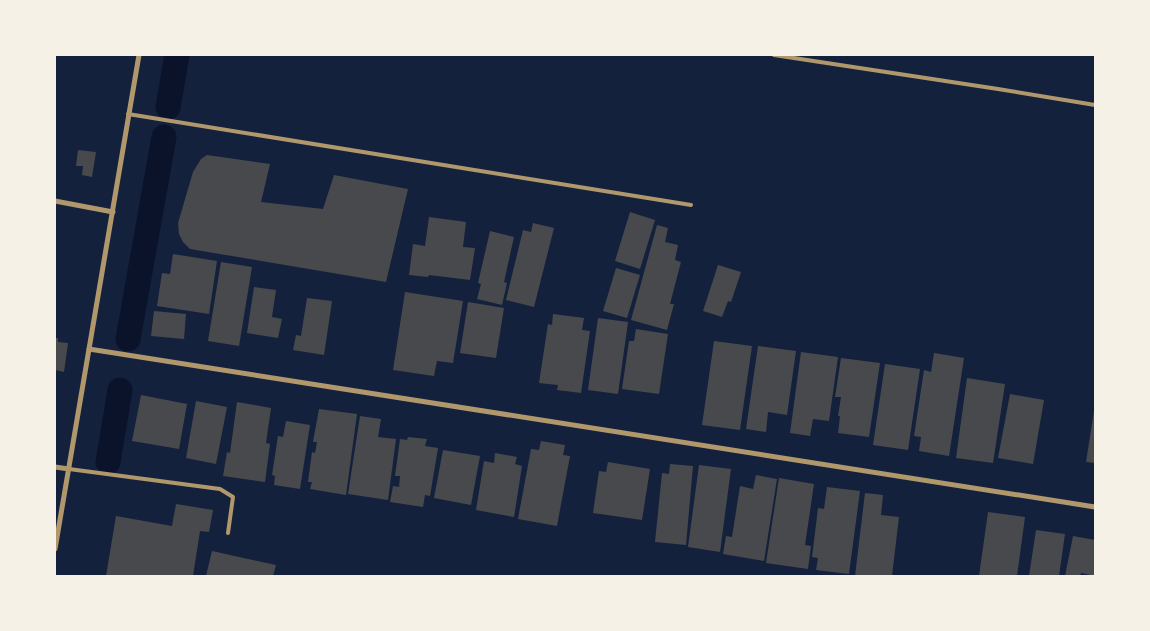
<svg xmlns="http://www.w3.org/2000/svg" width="1150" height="631" viewBox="0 0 1150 631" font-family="Inter,sans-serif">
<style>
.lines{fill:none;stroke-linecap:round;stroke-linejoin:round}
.canal{stroke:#0b132b;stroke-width:25}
.building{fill:#48494c}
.service{stroke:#b1986c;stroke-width:4}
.minor{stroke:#b1986c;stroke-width:5}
</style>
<rect width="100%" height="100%" fill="#14213d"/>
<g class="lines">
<g class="canal">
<path d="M 168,107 L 177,55"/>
<path d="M 128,339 L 164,137"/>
<path d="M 108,462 L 120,390"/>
</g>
</g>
<g class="building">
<path d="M 78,150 L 96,152 L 92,177 L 82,175 L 83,166 L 76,166 Z"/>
<path d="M 207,155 L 270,164 L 261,202 L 323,209 L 334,175 L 408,189 L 386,282 L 190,249 L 183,242 L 179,234 L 178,223 L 193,172 L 201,159 Z"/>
<path d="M 630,212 L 655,220 L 640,269 L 615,261 Z"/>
<path d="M 429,217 L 466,222 L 463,247 L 475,248 L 470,280 L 429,275 L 428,277 L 409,275 L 413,244 L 425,246 Z"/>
<path d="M 533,223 L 554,228 L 534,307 L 506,300 L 523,230 L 531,232 Z"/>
<path d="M 657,225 L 668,228 L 665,242 L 678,245 L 675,260 L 681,262 L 670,304 L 674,304 L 667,330 L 631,320 Z"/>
<path d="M 490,231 L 514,237 L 504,282 L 507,283 L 502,305 L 477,299 L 481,284 L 478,283 Z"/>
<path d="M 173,254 L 217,261 L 209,314 L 157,306 L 162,273 L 170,274 Z"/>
<path d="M 221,262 L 252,267 L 239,346 L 208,341 Z"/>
<path d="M 718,265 L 741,272 L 731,302 L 728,301 L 722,317 L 703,311 Z"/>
<path d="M 616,268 L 640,275 L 627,318 L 603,311 Z"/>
<path d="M 254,287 L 276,290 L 272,317 L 282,319 L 278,338 L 247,333 Z"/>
<path d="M 405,292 L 463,301 L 453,363 L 437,361 L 434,376 L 393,370 Z"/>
<path d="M 307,298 L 332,301 L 324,355 L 293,350 L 296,335 L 301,336 Z"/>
<path d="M 468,302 L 504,308 L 496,358 L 460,353 Z"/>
<path d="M 154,311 L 186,314 L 184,339 L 151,336 Z"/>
<path d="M 553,314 L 584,318 L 582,330 L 590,331 L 581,393 L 557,390 L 558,385 L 539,383 L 548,324 L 552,325 Z"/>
<path d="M 598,318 L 628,322 L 618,394 L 588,390 Z"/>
<path d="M 636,329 L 668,334 L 659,394 L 622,389 L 629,341 L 634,341 Z"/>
<path d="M 55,338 L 58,338 L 58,342 L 68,343 L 64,372 L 55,370 Z"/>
<path d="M 714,341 L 752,346 L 740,430 L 702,425 Z"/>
<path d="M 758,346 L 796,351 L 787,415 L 768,412 L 766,432 L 746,429 Z"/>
<path d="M 801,352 L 838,357 L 829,421 L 813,419 L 810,436 L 790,433 Z"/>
<path d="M 934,353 L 964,358 L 949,456 L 919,451 L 921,437 L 914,436 L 924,370 L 931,372 Z"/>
<path d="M 841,358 L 880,363 L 869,437 L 838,433 L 840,416 L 838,416 L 841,397 L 835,397 Z"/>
<path d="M 885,364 L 920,369 L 908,450 L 873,445 Z"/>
<path d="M 967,378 L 1005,384 L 993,463 L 956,458 Z"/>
<path d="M 1010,394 L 1044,400 L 1033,464 L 998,458 Z"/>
<path d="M 141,395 L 187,404 L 179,449 L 132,441 Z"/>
<path d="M 196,401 L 227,407 L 216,464 L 186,458 Z"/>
<path d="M 237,402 L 271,408 L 266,443 L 270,444 L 265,482 L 223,476 L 227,452 L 230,453 Z"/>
<path d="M 319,409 L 357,414 L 346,495 L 310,489 L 312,482 L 308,482 L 312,452 L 315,453 L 317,442 L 313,442 Z"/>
<path d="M 1094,411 L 1095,411 L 1095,463 L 1086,462 Z"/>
<path d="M 360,416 L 381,419 L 378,437 L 396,439 L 388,500 L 348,494 Z"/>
<path d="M 286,421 L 310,425 L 300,489 L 274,485 L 275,476 L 272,475 L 278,436 L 283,437 Z"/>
<path d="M 408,437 L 427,439 L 425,446 L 438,448 L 430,496 L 425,495 L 423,507 L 390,502 L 393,486 L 399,487 L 400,476 L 395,476 L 400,439 L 407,440 Z"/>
<path d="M 541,441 L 565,445 L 563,455 L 570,456 L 557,526 L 518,519 L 531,449 L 539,450 Z"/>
<path d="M 443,450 L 480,456 L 471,505 L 434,498 Z"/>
<path d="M 495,453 L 517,457 L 515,464 L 522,466 L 514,517 L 476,510 L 484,461 L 494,463 Z"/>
<path d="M 608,462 L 650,469 L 642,520 L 593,513 L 599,471 L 606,472 Z"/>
<path d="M 670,464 L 693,466 L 686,545 L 655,542 L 662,473 L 669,474 Z"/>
<path d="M 699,465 L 731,469 L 720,552 L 688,547 Z"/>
<path d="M 756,475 L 777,479 L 764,561 L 723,554 L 726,536 L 732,537 L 740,486 L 753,489 Z"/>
<path d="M 779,478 L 814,484 L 805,545 L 811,546 L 808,569 L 766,563 Z"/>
<path d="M 827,487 L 860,491 L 849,574 L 816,570 L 818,558 L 812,557 L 818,508 L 824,509 Z"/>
<path d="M 865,493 L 883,495 L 881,515 L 899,517 L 892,576 L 855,576 Z"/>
<path d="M 176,504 L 213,510 L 209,532 L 200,531 L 193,576 L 106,576 L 116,516 L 172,526 Z"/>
<path d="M 988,512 L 1025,517 L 1017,576 L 979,576 Z"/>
<path d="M 1036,530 L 1065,534 L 1059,576 L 1029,576 Z"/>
<path d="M 1073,536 L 1095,540 L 1095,576 L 1081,573 L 1080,576 L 1065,576 Z"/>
<path d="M 212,551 L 276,565 L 273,576 L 206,576 Z"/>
</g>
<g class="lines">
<g class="service">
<path d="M 774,55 L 998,89 L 1095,105"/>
<path d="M 128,114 L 691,205"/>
<path d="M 69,469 L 220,489 L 233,497 L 228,533"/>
</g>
<g class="minor">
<path d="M 55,201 L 113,212"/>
<path d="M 89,349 L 1095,507"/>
<path d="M 55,467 L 69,469"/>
<path d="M 55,549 L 139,55"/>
</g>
</g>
<rect width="1150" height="631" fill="none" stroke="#f6f1e7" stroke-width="112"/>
</svg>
